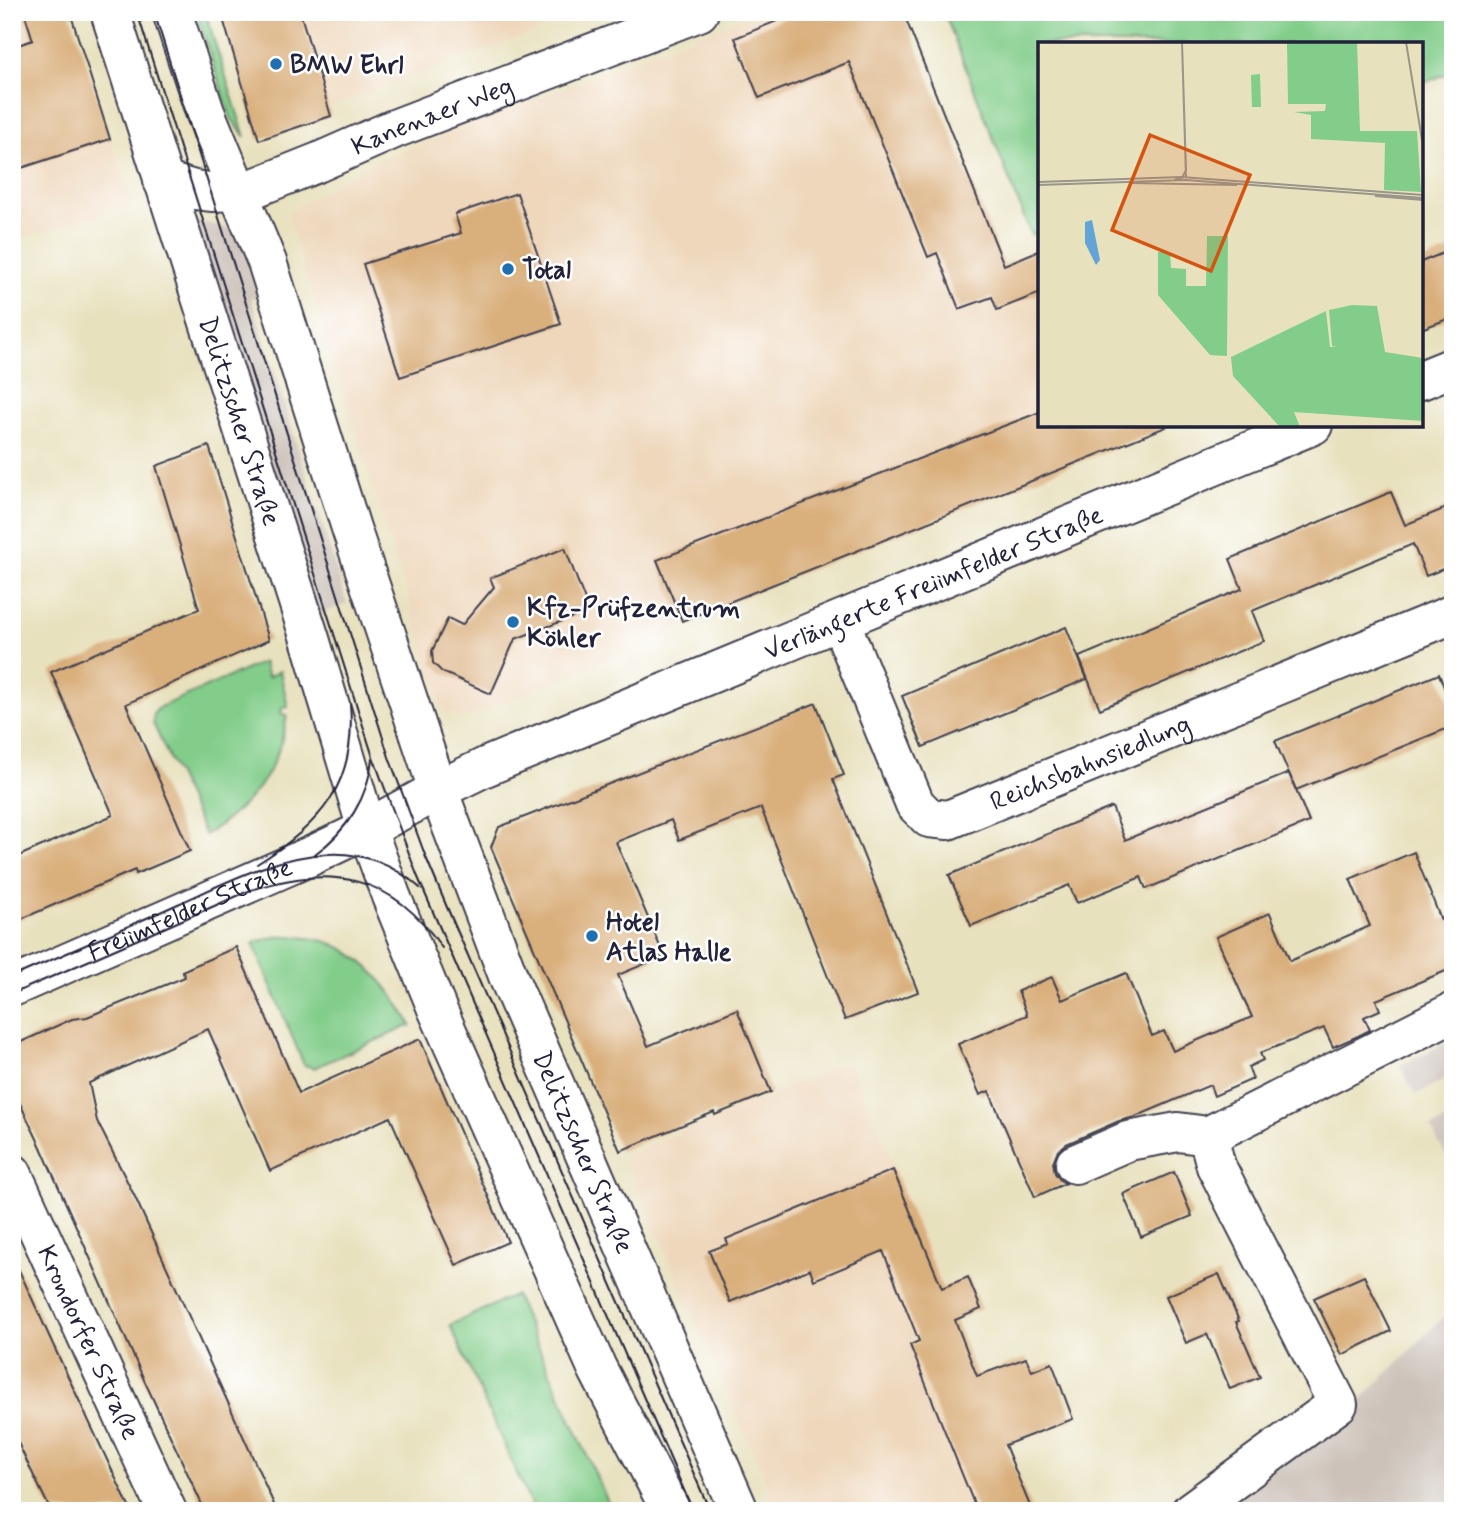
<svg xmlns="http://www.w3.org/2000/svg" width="1465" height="1523" viewBox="0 0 1465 1523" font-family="Mynerve,sans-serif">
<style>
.built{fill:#eed7bb}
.industrial{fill:#ccc2b9}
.green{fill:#82cd8a;stroke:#527862;stroke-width:2}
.building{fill:#d9af7b}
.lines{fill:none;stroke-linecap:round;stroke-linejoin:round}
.street-casing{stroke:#403f4f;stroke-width:42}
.secondary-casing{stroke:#403f4f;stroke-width:42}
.street{stroke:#fff;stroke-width:38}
.secondary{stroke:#fff;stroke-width:38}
.tram{stroke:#22223b;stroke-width:2}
.poi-dot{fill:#1f6fb2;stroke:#fff;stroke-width:2.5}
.labels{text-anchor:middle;stroke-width:5;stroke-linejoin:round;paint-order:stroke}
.poi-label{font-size:26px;font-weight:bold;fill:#22223b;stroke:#fff;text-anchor:start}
.street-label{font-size:26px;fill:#22223b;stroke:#fff}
.inset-road{fill:none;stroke:#99958a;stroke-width:2}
.view{fill:#d45411;fill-opacity:0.15;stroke:#d45411;stroke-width:3.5}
.inset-edge{fill:none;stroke:#22223b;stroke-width:3.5}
</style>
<rect width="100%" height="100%" fill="#fff"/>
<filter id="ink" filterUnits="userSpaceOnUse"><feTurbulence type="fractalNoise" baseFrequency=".0143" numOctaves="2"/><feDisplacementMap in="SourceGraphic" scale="14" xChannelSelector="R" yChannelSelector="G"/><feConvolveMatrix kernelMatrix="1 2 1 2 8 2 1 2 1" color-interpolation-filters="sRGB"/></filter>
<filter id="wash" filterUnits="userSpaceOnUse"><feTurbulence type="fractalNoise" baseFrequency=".00686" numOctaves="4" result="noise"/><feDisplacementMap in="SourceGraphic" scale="28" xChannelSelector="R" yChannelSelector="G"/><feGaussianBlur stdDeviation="1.57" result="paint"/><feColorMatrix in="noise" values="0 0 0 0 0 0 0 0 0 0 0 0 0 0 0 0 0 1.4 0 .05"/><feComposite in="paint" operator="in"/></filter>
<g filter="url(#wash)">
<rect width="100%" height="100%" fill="#e8e1be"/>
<g class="built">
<path d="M 12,12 L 70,12 L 132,206 L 12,241 Z"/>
<path d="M 229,12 L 589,12 L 267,130 Z"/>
<path d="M 758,12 L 903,12 L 952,286 L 1040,250 L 1040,425 L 1169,425 L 683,621 L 685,628 L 464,719 L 443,709 L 287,212 L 374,163 Z"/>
<path d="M 850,1061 L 958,1322 L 909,1342 L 978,1511 L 779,1511 L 624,1156 Z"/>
</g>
<g class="industrial">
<path d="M 193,220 L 244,232 L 267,292 L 251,298 L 347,604 L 319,614 Z"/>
<path d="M 1453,1039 L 1453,1076 L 1415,1095 L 1400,1065 Z"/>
<path d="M 1453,1117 L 1453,1170 L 1431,1128 Z"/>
<path d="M 1453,1308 L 1453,1511 L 1210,1511 L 1351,1409 Z"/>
</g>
<g class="green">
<path d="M 196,12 L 205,12 L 245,137 L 231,118 Z"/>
<path d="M 944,12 L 1453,12 L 1453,71 L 1421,84 L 1421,44 L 1040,44 L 1040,232 L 1031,235 Z"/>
<path d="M 263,662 L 268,677 L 280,671 L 288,707 L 282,707 L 281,714 L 287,715 C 279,771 251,805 205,835 L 153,723 L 154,713 L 160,707 Z"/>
<path d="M 290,936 C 304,938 319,938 333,944 C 367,958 394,993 411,1025 L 314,1068 L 304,1065 L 253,943 L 274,937 Z"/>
<path d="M 515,1295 L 612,1511 L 534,1511 L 450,1325 Z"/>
</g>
<g id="blocks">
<g class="building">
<path d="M 24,12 L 70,12 L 110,139 L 12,171 L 12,47 L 33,40 Z"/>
<path d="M 221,12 L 300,12 L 331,116 L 259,140 Z"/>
<path d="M 799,12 L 903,12 L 1004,265 L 1040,250 L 1040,293 L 997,310 L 992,297 L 959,309 L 937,253 L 928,257 L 849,62 L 759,98 L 735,38 Z"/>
<path d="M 517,193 L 561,324 L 400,377 L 363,264 L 461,233 L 455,214 Z"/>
<path d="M 1453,249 L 1453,317 L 1421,329 L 1421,262 Z"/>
<path d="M 1040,412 L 1040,425 L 1165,425 L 1166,427 L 682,621 L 657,560 Z"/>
<path d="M 209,446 L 269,640 L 126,704 L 190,851 L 136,874 L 135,870 L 12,923 L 12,859 L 113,815 L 51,672 L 199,609 L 156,466 Z"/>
<path d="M 1391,492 L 1405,525 L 1453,505 L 1453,565 L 1426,576 L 1413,544 L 1252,611 L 1264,641 L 1100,709 L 1079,657 L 1242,589 L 1230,559 Z"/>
<path d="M 565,548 L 589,611 L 515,639 L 491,694 L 442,672 L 433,663 L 432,651 L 448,618 L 462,625 L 494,587 L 490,578 Z"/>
<path d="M 1066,627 L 1087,679 L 923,747 L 902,696 Z"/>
<path d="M 1439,674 L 1453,711 L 1453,726 L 1296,790 L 1275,741 Z"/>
<path d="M 816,703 L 844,775 L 833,779 L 918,992 L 845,1020 L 761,808 L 679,840 L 671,820 L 616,842 L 664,956 L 618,975 L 648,1046 L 737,1009 L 771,1092 L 715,1115 L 714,1112 L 620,1151 L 491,847 L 499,827 Z"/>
<path d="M 1289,773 L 1309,822 L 1146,889 L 1141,877 L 1077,903 L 1069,885 L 971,926 L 949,875 L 1112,807 L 1125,840 Z"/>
<path d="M 1414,852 L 1441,920 L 1453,915 L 1453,968 L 1376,1000 L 1380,1010 L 1364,1017 L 1370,1030 L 1358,1036 L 1333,1047 L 1324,1028 L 1260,1053 L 1263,1060 L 1248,1067 L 1253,1079 L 1214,1096 L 1210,1085 L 1135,1117 L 1119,1121 L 1066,1144 L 1057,1152 L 1053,1162 L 1055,1173 L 1061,1181 L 1066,1183 L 1035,1197 L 989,1091 L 980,1095 L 958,1044 L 1027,1015 L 1018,991 L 1052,977 L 1062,1000 L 1126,973 L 1152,1036 L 1164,1031 L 1173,1051 L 1252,1017 L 1216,937 L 1270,913 L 1290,961 L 1370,926 L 1350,879 Z"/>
<path d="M 236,947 L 299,1093 L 420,1039 L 508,1242 L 456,1265 L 390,1117 L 270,1171 L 208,1029 L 89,1083 L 97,1121 L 135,1197 L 277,1511 L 205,1511 L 145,1382 L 40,1145 L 12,1087 L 12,1046 L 72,1019 L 87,1017 L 185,977 L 182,971 Z"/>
<path d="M 893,1170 L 942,1288 L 968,1277 L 981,1309 L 955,1320 L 977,1376 L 1026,1358 L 1032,1371 L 1052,1363 L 1073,1419 L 1005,1445 L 1032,1511 L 977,1511 L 910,1345 L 919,1341 L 883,1251 L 814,1280 L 810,1269 L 730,1302 L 709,1251 L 728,1244 L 726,1239 Z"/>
<path d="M 1174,1172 L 1192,1216 L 1141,1237 L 1123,1194 Z"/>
<path d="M 12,1255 L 56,1351 L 131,1511 L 51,1511 L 28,1464 L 12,1430 Z"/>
<path d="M 1219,1274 L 1239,1321 L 1236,1322 L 1260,1377 L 1230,1389 L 1207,1334 L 1186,1343 L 1166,1296 Z"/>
<path d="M 1364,1276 L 1391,1331 L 1342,1355 L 1314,1298 Z"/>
</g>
</g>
</g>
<g filter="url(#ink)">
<use href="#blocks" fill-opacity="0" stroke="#403f4f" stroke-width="2"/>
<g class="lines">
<defs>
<g id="street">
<path id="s1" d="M 163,181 L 194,190 L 211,192 L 239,191 L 254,188 L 319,162 L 394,129 L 699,12"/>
<path d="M 1421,380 L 1453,367"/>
<path id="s2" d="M 840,621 L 915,804 L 929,818 L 948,820 L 1453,614"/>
<path id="s3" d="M 438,790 L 485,767 L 1313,425"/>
<path d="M 1075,1164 L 1128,1141 L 1178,1132 L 1208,1136 L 1453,1012"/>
<path id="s4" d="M 12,1173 L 167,1511"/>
<path d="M 1191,1511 L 1338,1404 L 1216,1166 L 1208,1136"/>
</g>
<g id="secondary">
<path id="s5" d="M 110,12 L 310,639 L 367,829 L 391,896 L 438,1011 L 597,1368 L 671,1511"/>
<path id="s6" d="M 172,12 L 205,112 L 267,262 L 351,528 L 438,790 L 510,981 L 739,1511"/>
<path id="s7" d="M 12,987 L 313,855 L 367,829 L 438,790"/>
</g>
</defs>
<use href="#street" class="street-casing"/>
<use href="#secondary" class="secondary-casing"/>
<use href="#street" class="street"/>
<use href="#secondary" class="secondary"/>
<g class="tram">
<path d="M 137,12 L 372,754 L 417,875 L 693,1511"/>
<path d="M 154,12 L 389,757 L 425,855 L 446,905 L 710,1511"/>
<path d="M 315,854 C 346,832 369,797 372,758"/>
<path d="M 257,864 C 322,823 357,784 350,703"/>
<path d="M 12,977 C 67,953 123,929 178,904 C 225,883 275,856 328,854 C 362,852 395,865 420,888"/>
<path d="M 12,994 L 251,890 C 330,864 394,875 442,948"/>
</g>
</g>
</g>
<g class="poi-dot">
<circle cx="276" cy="64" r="7"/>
<circle cx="508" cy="269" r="7"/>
<circle cx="513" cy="622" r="7"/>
<circle cx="592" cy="936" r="7"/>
</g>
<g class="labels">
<g class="poi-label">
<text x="290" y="73">BMW Ehrl</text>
<text x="522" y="278">Total</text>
<text x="527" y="616">Kfz-Prüfzentrum<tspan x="527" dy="30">Köhler</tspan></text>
<text x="606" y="930">Hotel<tspan x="606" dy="30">Atlas Halle</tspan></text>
</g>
<g class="street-label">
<text dy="9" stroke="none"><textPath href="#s1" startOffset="285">Kanenaer Weg</textPath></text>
<text dy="9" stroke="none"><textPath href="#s5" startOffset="429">Delitzscher Straße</textPath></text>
<text dy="9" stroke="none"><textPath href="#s3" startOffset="537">Verlängerte Freiimfelder Straße</textPath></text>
<text dy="9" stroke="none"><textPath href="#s2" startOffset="390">Reichsbahnsiedlung</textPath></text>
<text dy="9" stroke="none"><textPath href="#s7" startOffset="194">Freiimfelder Straße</textPath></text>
<text dy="9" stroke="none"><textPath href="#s6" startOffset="1213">Delitzscher Straße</textPath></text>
<text dy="9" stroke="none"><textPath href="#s4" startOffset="186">Krondorfer Straße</textPath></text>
</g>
</g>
<g transform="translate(1038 42)">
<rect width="385" height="385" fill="#e8e1be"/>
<path d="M 249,0 L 319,0 L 322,89 L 379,89 L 383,150 L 346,148 L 347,101 L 273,97 L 273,73 L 256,70 L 287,69 L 288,62 L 250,62 ZM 222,32 L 223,65 L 214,65 L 213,33 ZM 169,194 L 190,194 L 189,314 L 172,313 L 120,253 L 120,210 L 132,210 L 133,226 L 148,227 L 148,244 L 168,244 ZM 314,263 L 339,264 L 347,310 L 385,316 L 385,379 L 256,370 L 262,385 L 242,385 L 195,334 L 193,315 L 288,269 L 292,305 L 298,305 L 294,304 L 291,268 Z" fill="#82cd8a"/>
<path d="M 54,178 L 62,218 L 58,223 L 47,201 L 47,180 Z" fill="#62a4d6"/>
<path class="inset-road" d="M 144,0 L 148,136M 368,0 L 385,104M 136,138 L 144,136 L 148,128 L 144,0M 0,140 L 143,135 L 385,153M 92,141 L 199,143M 0,143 L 148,138 L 385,156M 337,154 L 385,158"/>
<path class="view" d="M 112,93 L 212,133 L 173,229 L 74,188 Z"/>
<rect width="385" height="385" class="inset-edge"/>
</g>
<rect width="1465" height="1523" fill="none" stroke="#fff" stroke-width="42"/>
</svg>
